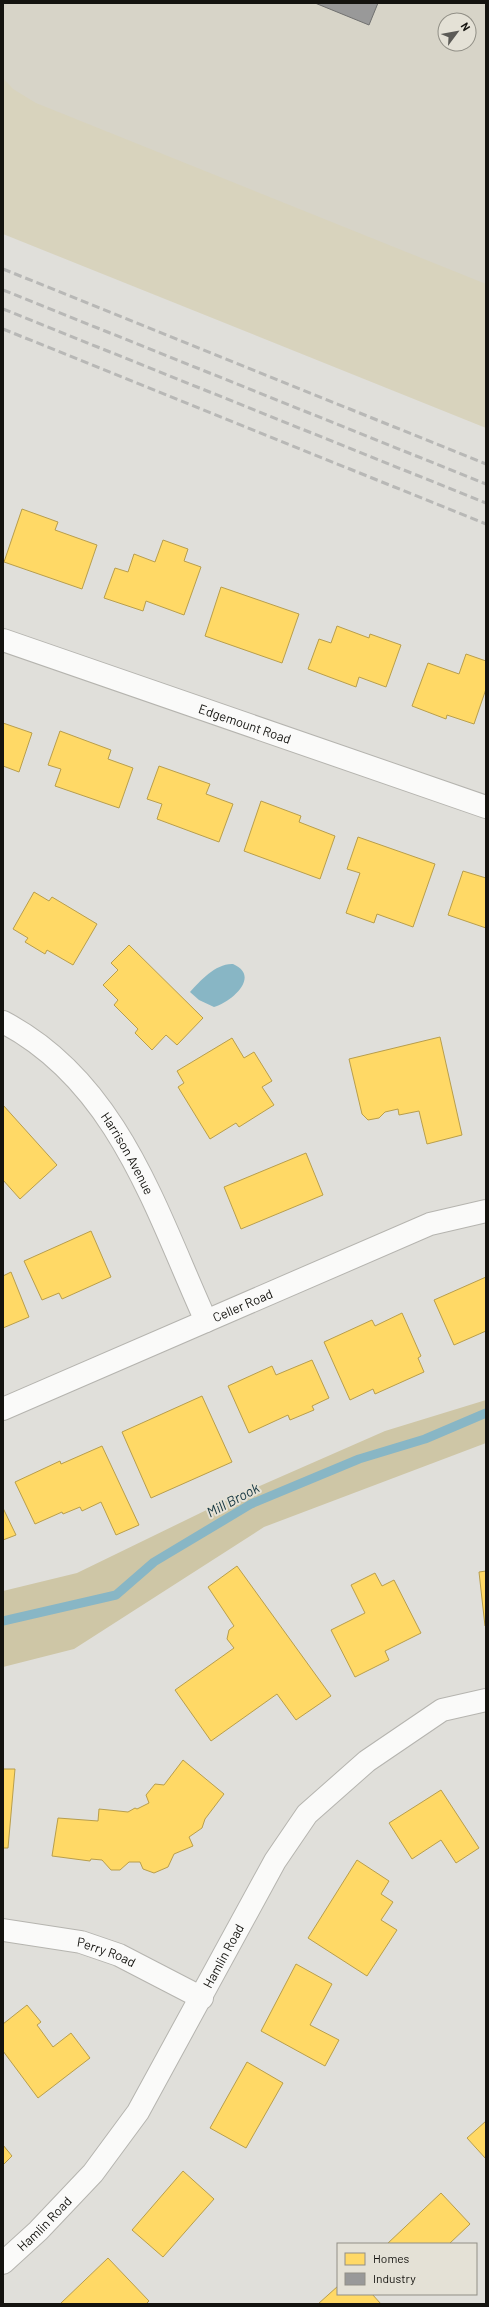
<svg xmlns="http://www.w3.org/2000/svg" width="489" height="2307" viewBox="0 0 489 2307" font-family="Barlow,sans-serif">
<style>
.built{fill:#d7d4c8;fill-rule:evenodd}
.green{fill:#d8d3bd}
.forest{fill:#cec6a6}
.water{fill:#88b6c5}
.homes{fill:#ffd966;stroke:#b89e4c}
.industry{fill:#999;stroke:#717170}
.lines{fill:none;stroke-linecap:round;stroke-linejoin:round}
.stream{stroke:#88b6c5;stroke-width:9}
.minor-casing{stroke:#b5b4af;stroke-width:24}
.minor{stroke:#fafaf9;stroke-width:22}
.rail{stroke:#b8b8b6;stroke-width:3;stroke-dasharray:8 4;stroke-linecap:butt}
.labels{text-anchor:middle;stroke-width:4;stroke-linejoin:round;paint-order:stroke}
.street-label{font-size:13px;fill:#14130f;stroke:#e4e1d6}
.water-label{font-size:14px;font-style:italic;fill:#14353f;stroke:#e4e1d6}
</style>
<rect width="100%" height="100%" fill="#e0dfda"/>
<path class="built" d="M 3,3 L 486,3 L 486,311 L 3,111 ZM 445,20 L 469,20 L 469,44 L 445,44 Z"/>
<path class="green" d="M 3,78 L 13,89 L 36,103 L 486,284 L 486,428 L 3,234 Z"/>
<path class="forest" d="M 486,1400 L 486,1443 L 264,1527 L 74,1649 L 3,1667 L 3,1591 L 77,1573 L 223,1502 L 385,1431 Z"/>
<path class="water" d="M 233,964 C 261,976 232,1002 214,1007 L 199,1000 L 190,992 C 200,981 216,963 233,964 Z"/>
<g class="homes">
<path d="M 22,509 L 58,522 L 55,530 L 97,545 L 82,589 L 4,562 Z"/>
<path d="M 163,540 L 188,549 L 184,561 L 201,567 L 184,615 L 146,601 L 143,611 L 104,598 L 115,568 L 128,572 L 134,554 L 155,562 Z"/>
<path d="M 221,587 L 299,614 L 282,663 L 205,636 Z"/>
<path d="M 337,626 L 369,638 L 370,634 L 401,645 L 386,687 L 359,677 L 356,687 L 308,669 L 319,639 L 331,643 Z"/>
<path d="M 466,654 L 486,661 L 486,689 L 474,724 L 447,715 L 446,719 L 412,706 L 428,663 L 459,674 Z"/>
<path d="M 3,723 L 32,733 L 19,772 L 3,766 Z"/>
<path d="M 60,731 L 111,750 L 108,759 L 133,768 L 119,808 L 55,786 L 61,769 L 48,765 Z"/>
<path d="M 159,766 L 210,784 L 206,794 L 233,804 L 219,842 L 157,819 L 162,804 L 147,799 Z"/>
<path d="M 261,801 L 301,816 L 299,822 L 335,836 L 320,879 L 244,851 Z"/>
<path d="M 358,837 L 435,864 L 413,927 L 377,914 L 374,923 L 346,913 L 360,873 L 347,869 Z"/>
<path d="M 463,871 L 486,878 L 486,928 L 448,915 Z"/>
<path d="M 34,892 L 49,901 L 52,897 L 97,924 L 73,965 L 47,950 L 45,954 L 25,942 L 28,938 L 13,929 Z"/>
<path d="M 129,945 L 203,1018 L 177,1045 L 166,1035 L 152,1050 L 135,1033 L 138,1029 L 114,1005 L 118,1000 L 103,985 L 118,970 L 111,963 Z"/>
<path d="M 440,1037 L 462,1135 L 427,1144 L 419,1111 L 399,1115 L 398,1109 L 385,1112 L 379,1118 L 368,1120 L 362,1114 L 349,1059 Z"/>
<path d="M 232,1038 L 244,1058 L 254,1052 L 272,1081 L 262,1087 L 274,1105 L 239,1127 L 236,1123 L 210,1139 L 178,1087 L 184,1083 L 177,1071 Z"/>
<path d="M 3,1105 L 57,1165 L 20,1199 L 3,1180 Z"/>
<path d="M 306,1153 L 323,1195 L 241,1229 L 224,1187 Z"/>
<path d="M 91,1231 L 111,1277 L 62,1299 L 59,1293 L 42,1300 L 24,1261 Z"/>
<path d="M 11,1272 L 29,1317 L 3,1328 L 3,1276 Z"/>
<path d="M 486,1277 L 486,1331 L 454,1345 L 434,1300 Z"/>
<path d="M 402,1313 L 421,1356 L 418,1358 L 424,1372 L 375,1394 L 373,1389 L 350,1400 L 324,1342 L 372,1320 L 375,1326 Z"/>
<path d="M 312,1360 L 329,1398 L 312,1406 L 314,1410 L 290,1420 L 288,1415 L 249,1433 L 228,1386 L 272,1366 L 276,1375 Z"/>
<path d="M 202,1396 L 232,1462 L 151,1498 L 122,1432 Z"/>
<path d="M 102,1446 L 139,1525 L 116,1535 L 101,1502 L 82,1511 L 80,1507 L 63,1514 L 62,1512 L 35,1524 L 15,1482 L 60,1461 L 61,1464 Z"/>
<path d="M 3,1508 L 16,1535 L 3,1540 Z"/>
<path d="M 237,1566 L 331,1696 L 296,1720 L 277,1694 L 211,1741 L 175,1690 L 234,1648 L 227,1639 L 229,1630 L 234,1626 L 208,1587 Z"/>
<path d="M 486,1571 L 486,1626 L 485,1626 L 479,1572 Z"/>
<path d="M 375,1573 L 382,1586 L 394,1580 L 421,1633 L 385,1651 L 389,1660 L 355,1677 L 331,1630 L 365,1613 L 351,1585 Z"/>
<path d="M 183,1760 L 224,1794 L 205,1819 L 202,1828 L 189,1837 L 193,1846 L 174,1854 L 168,1867 L 154,1873 L 143,1869 L 140,1862 L 129,1862 L 120,1870 L 111,1870 L 102,1860 L 91,1859 L 90,1861 L 52,1856 L 58,1818 L 98,1821 L 99,1809 L 128,1812 L 135,1808 L 137,1809 L 149,1803 L 146,1795 L 155,1784 L 164,1785 Z"/>
<path d="M 3,1769 L 15,1769 L 8,1848 L 3,1848 Z"/>
<path d="M 441,1790 L 479,1848 L 456,1863 L 441,1840 L 412,1859 L 389,1823 Z"/>
<path d="M 357,1860 L 389,1881 L 381,1894 L 393,1902 L 381,1920 L 397,1930 L 367,1976 L 308,1938 Z"/>
<path d="M 296,1964 L 332,1984 L 310,2025 L 339,2040 L 325,2066 L 261,2031 Z"/>
<path d="M 27,2005 L 41,2022 L 37,2025 L 53,2047 L 71,2033 L 90,2058 L 38,2098 L 3,2051 L 3,2024 Z"/>
<path d="M 247,2062 L 283,2083 L 246,2148 L 210,2128 Z"/>
<path d="M 486,2121 L 486,2159 L 467,2138 Z"/>
<path d="M 3,2145 L 12,2156 L 3,2165 Z"/>
<path d="M 183,2171 L 214,2199 L 163,2257 L 132,2230 Z"/>
<path d="M 441,2193 L 470,2224 L 449,2244 L 387,2244 Z"/>
<path d="M 108,2258 L 149,2301 L 146,2304 L 60,2304 Z"/>
<path d="M 338,2286 L 338,2294 L 372,2294 L 381,2304 L 318,2304 Z"/>
</g>
<path class="industry" d="M 315,3 L 378,3 L 369,25 Z"/>
<g class="lines">
<path class="stream" d="M 3,1621 L 116,1595 L 154,1562 L 251,1504 L 359,1459 L 425,1439 L 486,1413"/>
<defs>
<g id="minor">
<path id="s1" d="M 3,640 L 486,807"/>
<path id="s2" d="M 3,1022 C 118,1082 156,1211 206,1321"/>
<path id="s3" d="M 3,1409 L 430,1224 L 486,1211"/>
<path id="s4" d="M 3,1930 L 81,1942 L 119,1955 L 202,1998"/>
<path id="s5" d="M 3,2263 L 38,2231 L 93,2173 L 138,2112 L 275,1861 L 307,1814 L 367,1761 L 442,1710 L 486,1700"/>
</g>
</defs>
<use href="#minor" class="minor-casing"/>
<use href="#minor" class="minor"/>
<g class="rail">
<path d="M 3,269 L 486,464"/>
<path d="M 3,290 L 486,484"/>
<path d="M 3,309 L 486,503"/>
<path d="M 3,329 L 486,524"/>
</g>
</g>
<g class="labels">
<g class="street-label">
<text dy="5" stroke="none"><textPath href="#s1" startOffset="256">Edgemount Road</textPath></text>
<text dy="5" stroke="none"><textPath href="#s2" startOffset="184">Harrison Avenue</textPath></text>
<text dy="5" stroke="none"><textPath href="#s3" startOffset="261">Celler Road</textPath></text>
<text dy="5" stroke="none"><textPath href="#s4" startOffset="106">Perry Road</textPath></text>
<text dy="5" stroke="none"><textPath href="#s5" startOffset="381">Hamlin Road</textPath></text>
<text dy="5" stroke="none"><textPath href="#s5" startOffset="57">Hamlin Road</textPath></text>
</g>
<g class="water-label">
<text transform="translate(233 1500) rotate(-28)" y="5">Mill Brook</text>
</g>
</g>
<rect width="489" height="2307" fill="none" stroke="#14130f" stroke-width="8"/>
<rect x="337" y="2243" width="140" height="52" fill="#e4e1d6" stroke="#918f86"/>
<rect x="345" y="2253" width="20" height="12" fill="#ffd966" stroke="#918f86"/>
<text x="373" y="2263" font-size="12" fill="#14130f">Homes</text>
<rect x="345" y="2273" width="20" height="12" fill="#999999" stroke="#918f86"/>
<text x="373" y="2283" font-size="12" fill="#14130f">Industry</text>
<g transform="translate(457 32) rotate(58)"><circle r="19" fill="#e4e1d6" stroke="#918f86"/>
<path d="M0-3L7 15L0 10L-7 15Z" fill="#5b5a56"/>
<text y="-6" font-size="11" font-weight="bold" text-anchor="middle" fill="#14130f">N</text>
</g>
</svg>
